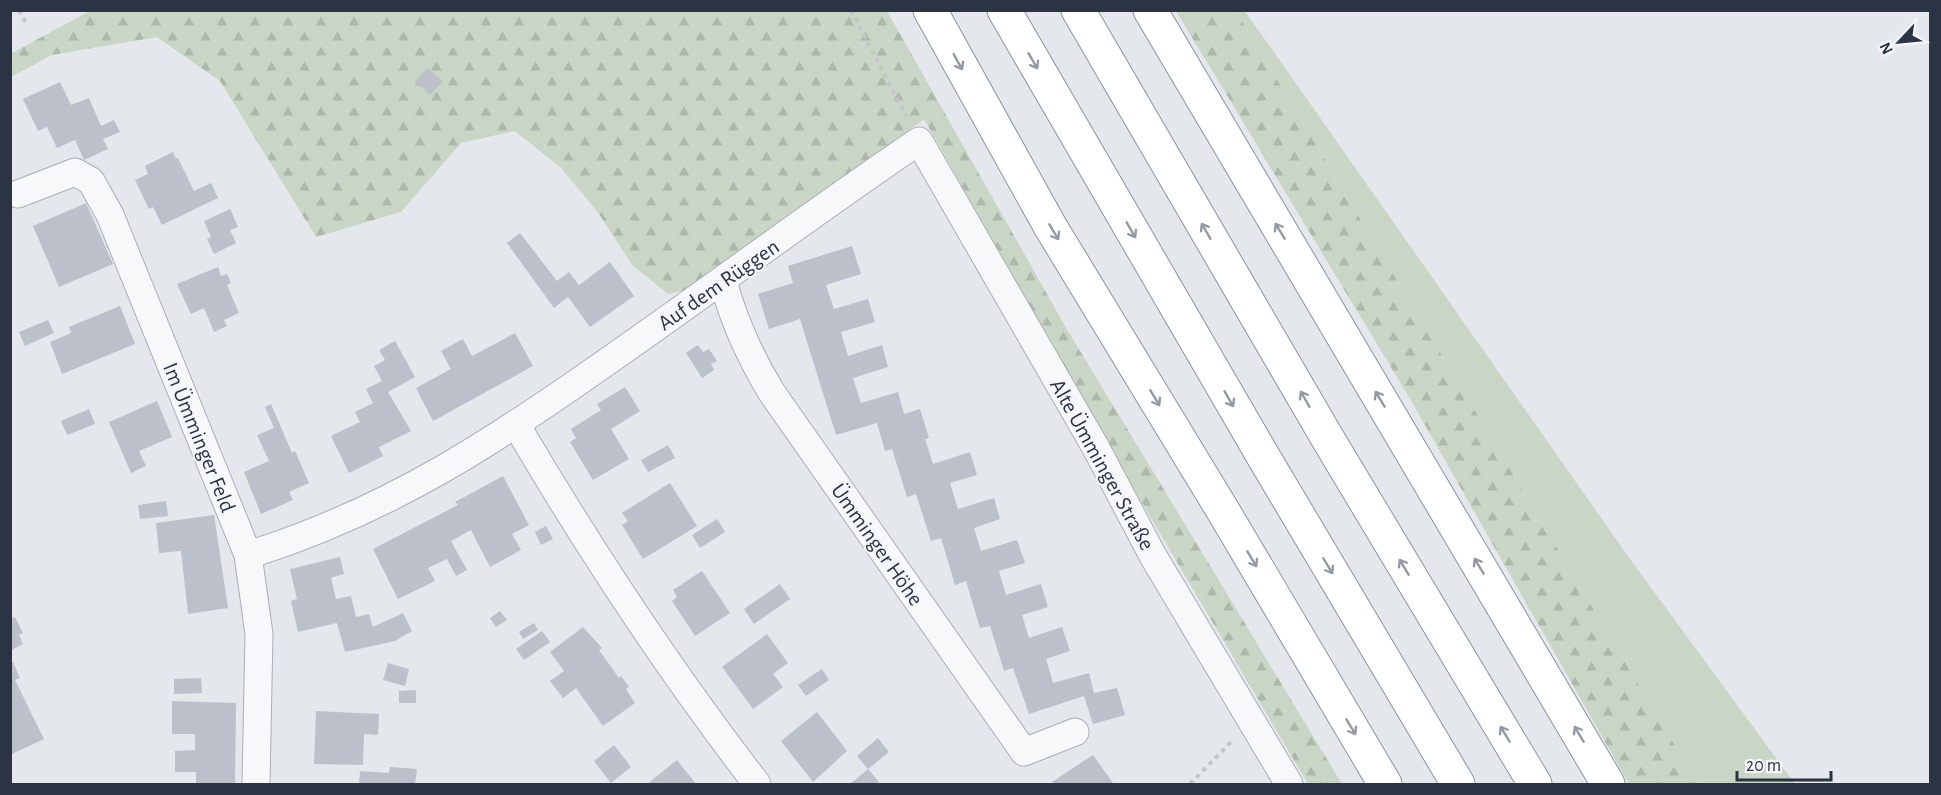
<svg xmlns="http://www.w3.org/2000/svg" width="1941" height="795" viewBox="0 0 1941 795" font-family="'Alegreya Sans',sans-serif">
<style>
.green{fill:#c9d6c5}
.forest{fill:url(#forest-firs)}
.building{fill:#bbc0ca}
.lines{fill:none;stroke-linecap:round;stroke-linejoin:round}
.minor-casing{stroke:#a9aeb7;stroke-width:29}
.motorway-casing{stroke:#8b94a3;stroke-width:35}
.path{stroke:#c2c5cb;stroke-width:4;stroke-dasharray:4.5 4.5;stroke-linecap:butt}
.minor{stroke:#f7f8fa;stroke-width:27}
.motorway{stroke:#fff;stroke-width:33}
.oneway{stroke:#959aa2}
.labels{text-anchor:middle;stroke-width:4.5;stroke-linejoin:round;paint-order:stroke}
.street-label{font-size:22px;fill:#2b3445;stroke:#f4f6f9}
</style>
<defs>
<pattern id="forest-firs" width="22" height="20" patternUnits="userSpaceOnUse" patternTransform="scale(1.5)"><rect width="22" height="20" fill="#c9d6c5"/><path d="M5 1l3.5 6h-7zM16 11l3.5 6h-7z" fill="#adb8ab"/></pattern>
</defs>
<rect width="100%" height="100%" fill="#e4e7ec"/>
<path class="green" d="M 1236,11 L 1245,11 L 1630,559 L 1795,784 L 1698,784 Z"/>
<g class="forest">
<path d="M 90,11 L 887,11 L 1065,326 L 1342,784 L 1308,784 L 1112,452 L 924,119 L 706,285 L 668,294 L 632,265 L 597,211 L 561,168 L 515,131 L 461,143 L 401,212 L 316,237 L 220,81 L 157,37 L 52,55 L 11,77 L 10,54 Z"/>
<path d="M 1176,11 L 1236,11 L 1698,784 L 1629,784 L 1409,397 Z"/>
</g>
<g class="building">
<path d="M 427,68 L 443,81 L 430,95 L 415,82 Z"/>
<path d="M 60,82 L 71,105 L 89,98 L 101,126 L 114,120 L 120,132 L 103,139 L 108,149 L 84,160 L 75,140 L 57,148 L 47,127 L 38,131 L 23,99 Z"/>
<path d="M 173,152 L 176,159 L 178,158 L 194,191 L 211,183 L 218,198 L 162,225 L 153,207 L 149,209 L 135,180 L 148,174 L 145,166 Z"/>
<path d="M 86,203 L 113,264 L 59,287 L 33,226 Z"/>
<path d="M 230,209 L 238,227 L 230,230 L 236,243 L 214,254 L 207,239 L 211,237 L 204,221 Z"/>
<path d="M 520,233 L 557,281 L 569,272 L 579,285 L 610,262 L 634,296 L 590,327 L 568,297 L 554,308 L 507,243 Z"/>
<path d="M 852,246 L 861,274 L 826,285 L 834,309 L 868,299 L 875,322 L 841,332 L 848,356 L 882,345 L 888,367 L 853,378 L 861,403 L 898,392 L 904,414 L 920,409 L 929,438 L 925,439 L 933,464 L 970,452 L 977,475 L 950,483 L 958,509 L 994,498 L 1000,519 L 974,528 L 981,551 L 1017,540 L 1025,563 L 999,571 L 1006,595 L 1041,584 L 1048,607 L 1022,615 L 1029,638 L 1062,627 L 1070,651 L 1046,659 L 1053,683 L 1089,673 L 1094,693 L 1117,688 L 1125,715 L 1093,724 L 1084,696 L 1029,714 L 1013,668 L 1004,671 L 990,626 L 980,628 L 966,581 L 955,585 L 941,538 L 931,541 L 916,494 L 907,497 L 892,449 L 885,451 L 877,423 L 836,435 L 800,319 L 769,329 L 758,294 L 793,283 L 788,266 Z"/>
<path d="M 218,267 L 221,276 L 227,274 L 231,283 L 227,285 L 239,313 L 224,320 L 227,326 L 214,332 L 204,308 L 191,314 L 177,284 Z"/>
<path d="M 120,306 L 135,344 L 62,374 L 50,342 L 71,333 L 69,327 Z"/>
<path d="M 48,320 L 54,333 L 25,346 L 19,332 Z"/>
<path d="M 515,333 L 533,366 L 433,421 L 416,388 L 451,369 L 441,351 L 463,339 L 472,356 Z"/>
<path d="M 395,341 L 415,377 L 388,392 L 411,431 L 379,447 L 383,456 L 349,473 L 331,436 L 360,422 L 355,412 L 373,403 L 366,389 L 382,381 L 374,366 L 385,360 L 379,350 Z"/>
<path d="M 698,345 L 703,352 L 709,349 L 717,361 L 711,364 L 714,370 L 702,378 L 686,353 Z"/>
<path d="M 625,387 L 640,411 L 611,429 L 629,459 L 593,480 L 570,442 L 576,438 L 571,429 L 601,410 L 597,404 Z"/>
<path d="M 157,401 L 172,437 L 139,451 L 146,466 L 131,473 L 109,422 Z"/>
<path d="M 271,404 L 292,453 L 295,451 L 309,483 L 289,492 L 293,500 L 261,514 L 244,472 L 269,461 L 257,435 L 274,428 L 265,407 Z"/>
<path d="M 89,409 L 95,424 L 67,435 L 61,421 Z"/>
<path d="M 668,445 L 675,458 L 648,472 L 641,460 Z"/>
<path d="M 503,476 L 529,525 L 512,534 L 521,550 L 490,567 L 471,530 L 451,541 L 467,570 L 456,576 L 447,559 L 428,568 L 435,581 L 398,599 L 373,549 L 458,505 L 455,502 Z"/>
<path d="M 670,483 L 697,526 L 643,559 L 622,525 L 628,521 L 622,513 Z"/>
<path d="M 166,501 L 168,516 L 140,519 L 138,505 Z"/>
<path d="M 214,515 L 228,608 L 188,614 L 181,551 L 159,553 L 156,523 Z"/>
<path d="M 717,519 L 725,532 L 700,548 L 692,535 Z"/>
<path d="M 546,526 L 553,539 L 541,545 L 535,532 Z"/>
<path d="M 340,557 L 344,574 L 331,578 L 336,599 L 351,596 L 356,617 L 369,614 L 373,627 L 403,613 L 412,631 L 395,641 L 345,652 L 337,623 L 298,632 L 291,601 L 297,599 L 290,569 Z"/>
<path d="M 702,571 L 730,613 L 695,636 L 672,601 L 677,597 L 673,590 Z"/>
<path d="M 780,584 L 790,599 L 754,624 L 744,609 Z"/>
<path d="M 500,611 L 507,620 L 496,627 L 490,618 Z"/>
<path d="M 10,614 L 12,618 L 15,617 L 23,633 L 19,635 L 23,644 L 10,651 Z"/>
<path d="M 534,623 L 538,630 L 523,639 L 519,632 Z"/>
<path d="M 583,627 L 602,648 L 599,650 L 619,678 L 621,676 L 629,687 L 626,689 L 635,703 L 603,726 L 576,688 L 563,698 L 550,681 L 564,671 L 550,652 Z"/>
<path d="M 542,631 L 550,642 L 524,660 L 516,649 Z"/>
<path d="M 767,634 L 788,663 L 773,674 L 783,687 L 753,709 L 722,667 Z"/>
<path d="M 13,662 L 20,678 L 15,680 L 44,739 L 10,755 L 10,663 Z"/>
<path d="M 388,663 L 409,669 L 405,686 L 383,680 Z"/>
<path d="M 822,669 L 829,680 L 806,696 L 798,685 Z"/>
<path d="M 201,678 L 202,693 L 174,694 L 174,679 Z"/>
<path d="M 416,690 L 416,703 L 399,703 L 399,691 Z"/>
<path d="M 172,701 L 236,703 L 235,784 L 196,784 L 196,772 L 175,772 L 175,751 L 195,750 L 195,734 L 172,734 Z"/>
<path d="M 316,711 L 379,714 L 378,735 L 364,734 L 363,765 L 314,764 Z"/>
<path d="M 817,712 L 847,751 L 813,782 L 781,741 Z"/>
<path d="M 878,738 L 889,752 L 868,769 L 857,756 Z"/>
<path d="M 614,745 L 631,767 L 611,783 L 594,761 Z"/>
<path d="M 1093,755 L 1113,783 L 1054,784 L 1052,782 Z"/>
<path d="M 677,760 L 696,784 L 647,784 Z"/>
<path d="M 390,767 L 417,769 L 415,784 L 359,784 L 360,771 L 389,773 Z"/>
<path d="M 868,769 L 879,782 L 876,784 L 850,784 Z"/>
</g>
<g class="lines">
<defs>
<g id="minor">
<path d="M 18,194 L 75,172 L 91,181 L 110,215 L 248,555 L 259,634 L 256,784"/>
<path d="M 723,281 C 734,322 750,357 772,393 L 1024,752 L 1075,732"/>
<path d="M 517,426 C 590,550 669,670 757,784"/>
<path d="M 248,555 C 390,511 498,439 618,354 C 718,284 817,210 919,141 L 1096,448 L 1153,556 L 1289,784"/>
</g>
<g id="motorway">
<path d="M 930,10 L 1050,226 L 1222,509 L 1385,784"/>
<path d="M 1004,10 L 1263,456 L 1458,784"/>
<path d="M 1078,10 L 1328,439 L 1535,784"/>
<path d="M 1150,10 L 1608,784"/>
</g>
</defs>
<use href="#minor" class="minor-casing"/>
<use href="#motorway" class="motorway-casing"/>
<g class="path">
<path d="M 19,10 L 27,25"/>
<path d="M 851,10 L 906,116"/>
<path d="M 1190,784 L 1231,742"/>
</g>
<use href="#minor" class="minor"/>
<use href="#motorway" class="motorway"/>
</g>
<defs><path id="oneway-shaft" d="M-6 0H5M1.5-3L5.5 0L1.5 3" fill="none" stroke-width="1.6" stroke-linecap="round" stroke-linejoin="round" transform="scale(1.5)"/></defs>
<g class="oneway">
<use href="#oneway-shaft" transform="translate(1033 61) rotate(60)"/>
<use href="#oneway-shaft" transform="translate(958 62) rotate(61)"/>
<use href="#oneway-shaft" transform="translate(1131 230) rotate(60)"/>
<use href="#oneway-shaft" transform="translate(1206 231) rotate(-120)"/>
<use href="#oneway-shaft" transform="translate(1280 231) rotate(-121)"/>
<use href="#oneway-shaft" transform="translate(1054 232) rotate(59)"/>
<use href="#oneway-shaft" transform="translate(1155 398) rotate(59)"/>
<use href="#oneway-shaft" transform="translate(1229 399) rotate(60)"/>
<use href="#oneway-shaft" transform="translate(1305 399) rotate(-120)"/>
<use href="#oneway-shaft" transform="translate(1380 399) rotate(-121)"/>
<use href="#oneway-shaft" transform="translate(1252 559) rotate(59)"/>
<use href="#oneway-shaft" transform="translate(1328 566) rotate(59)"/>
<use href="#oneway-shaft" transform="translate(1479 566) rotate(-121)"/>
<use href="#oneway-shaft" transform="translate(1404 567) rotate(-121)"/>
<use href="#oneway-shaft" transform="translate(1351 727) rotate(59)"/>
<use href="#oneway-shaft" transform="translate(1505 734) rotate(-121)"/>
<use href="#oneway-shaft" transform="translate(1579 734) rotate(-121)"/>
</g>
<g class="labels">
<g class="street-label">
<text transform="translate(718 284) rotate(-35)" y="8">Auf dem Rüggen</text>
<text transform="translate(200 437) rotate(68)" y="8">Im Ümminger Feld</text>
<text transform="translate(1103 464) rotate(61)" y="8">Alte Ümminger Straße</text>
<text transform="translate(878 544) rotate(55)" y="8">Ümminger Höhe</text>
</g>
</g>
<rect width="1941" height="795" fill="none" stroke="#2b3445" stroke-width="24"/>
<g transform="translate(1899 42) rotate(244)" stroke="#f4f6f9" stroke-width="4.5" paint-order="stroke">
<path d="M0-4.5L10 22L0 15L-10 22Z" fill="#2b3445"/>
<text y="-9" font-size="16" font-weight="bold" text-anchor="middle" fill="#2b3445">N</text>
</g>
<path d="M1737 771v9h94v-9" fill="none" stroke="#2b3445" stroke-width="3"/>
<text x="1746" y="771" font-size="18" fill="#2b3445" stroke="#f4f6f9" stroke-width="4.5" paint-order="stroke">20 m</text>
</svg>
